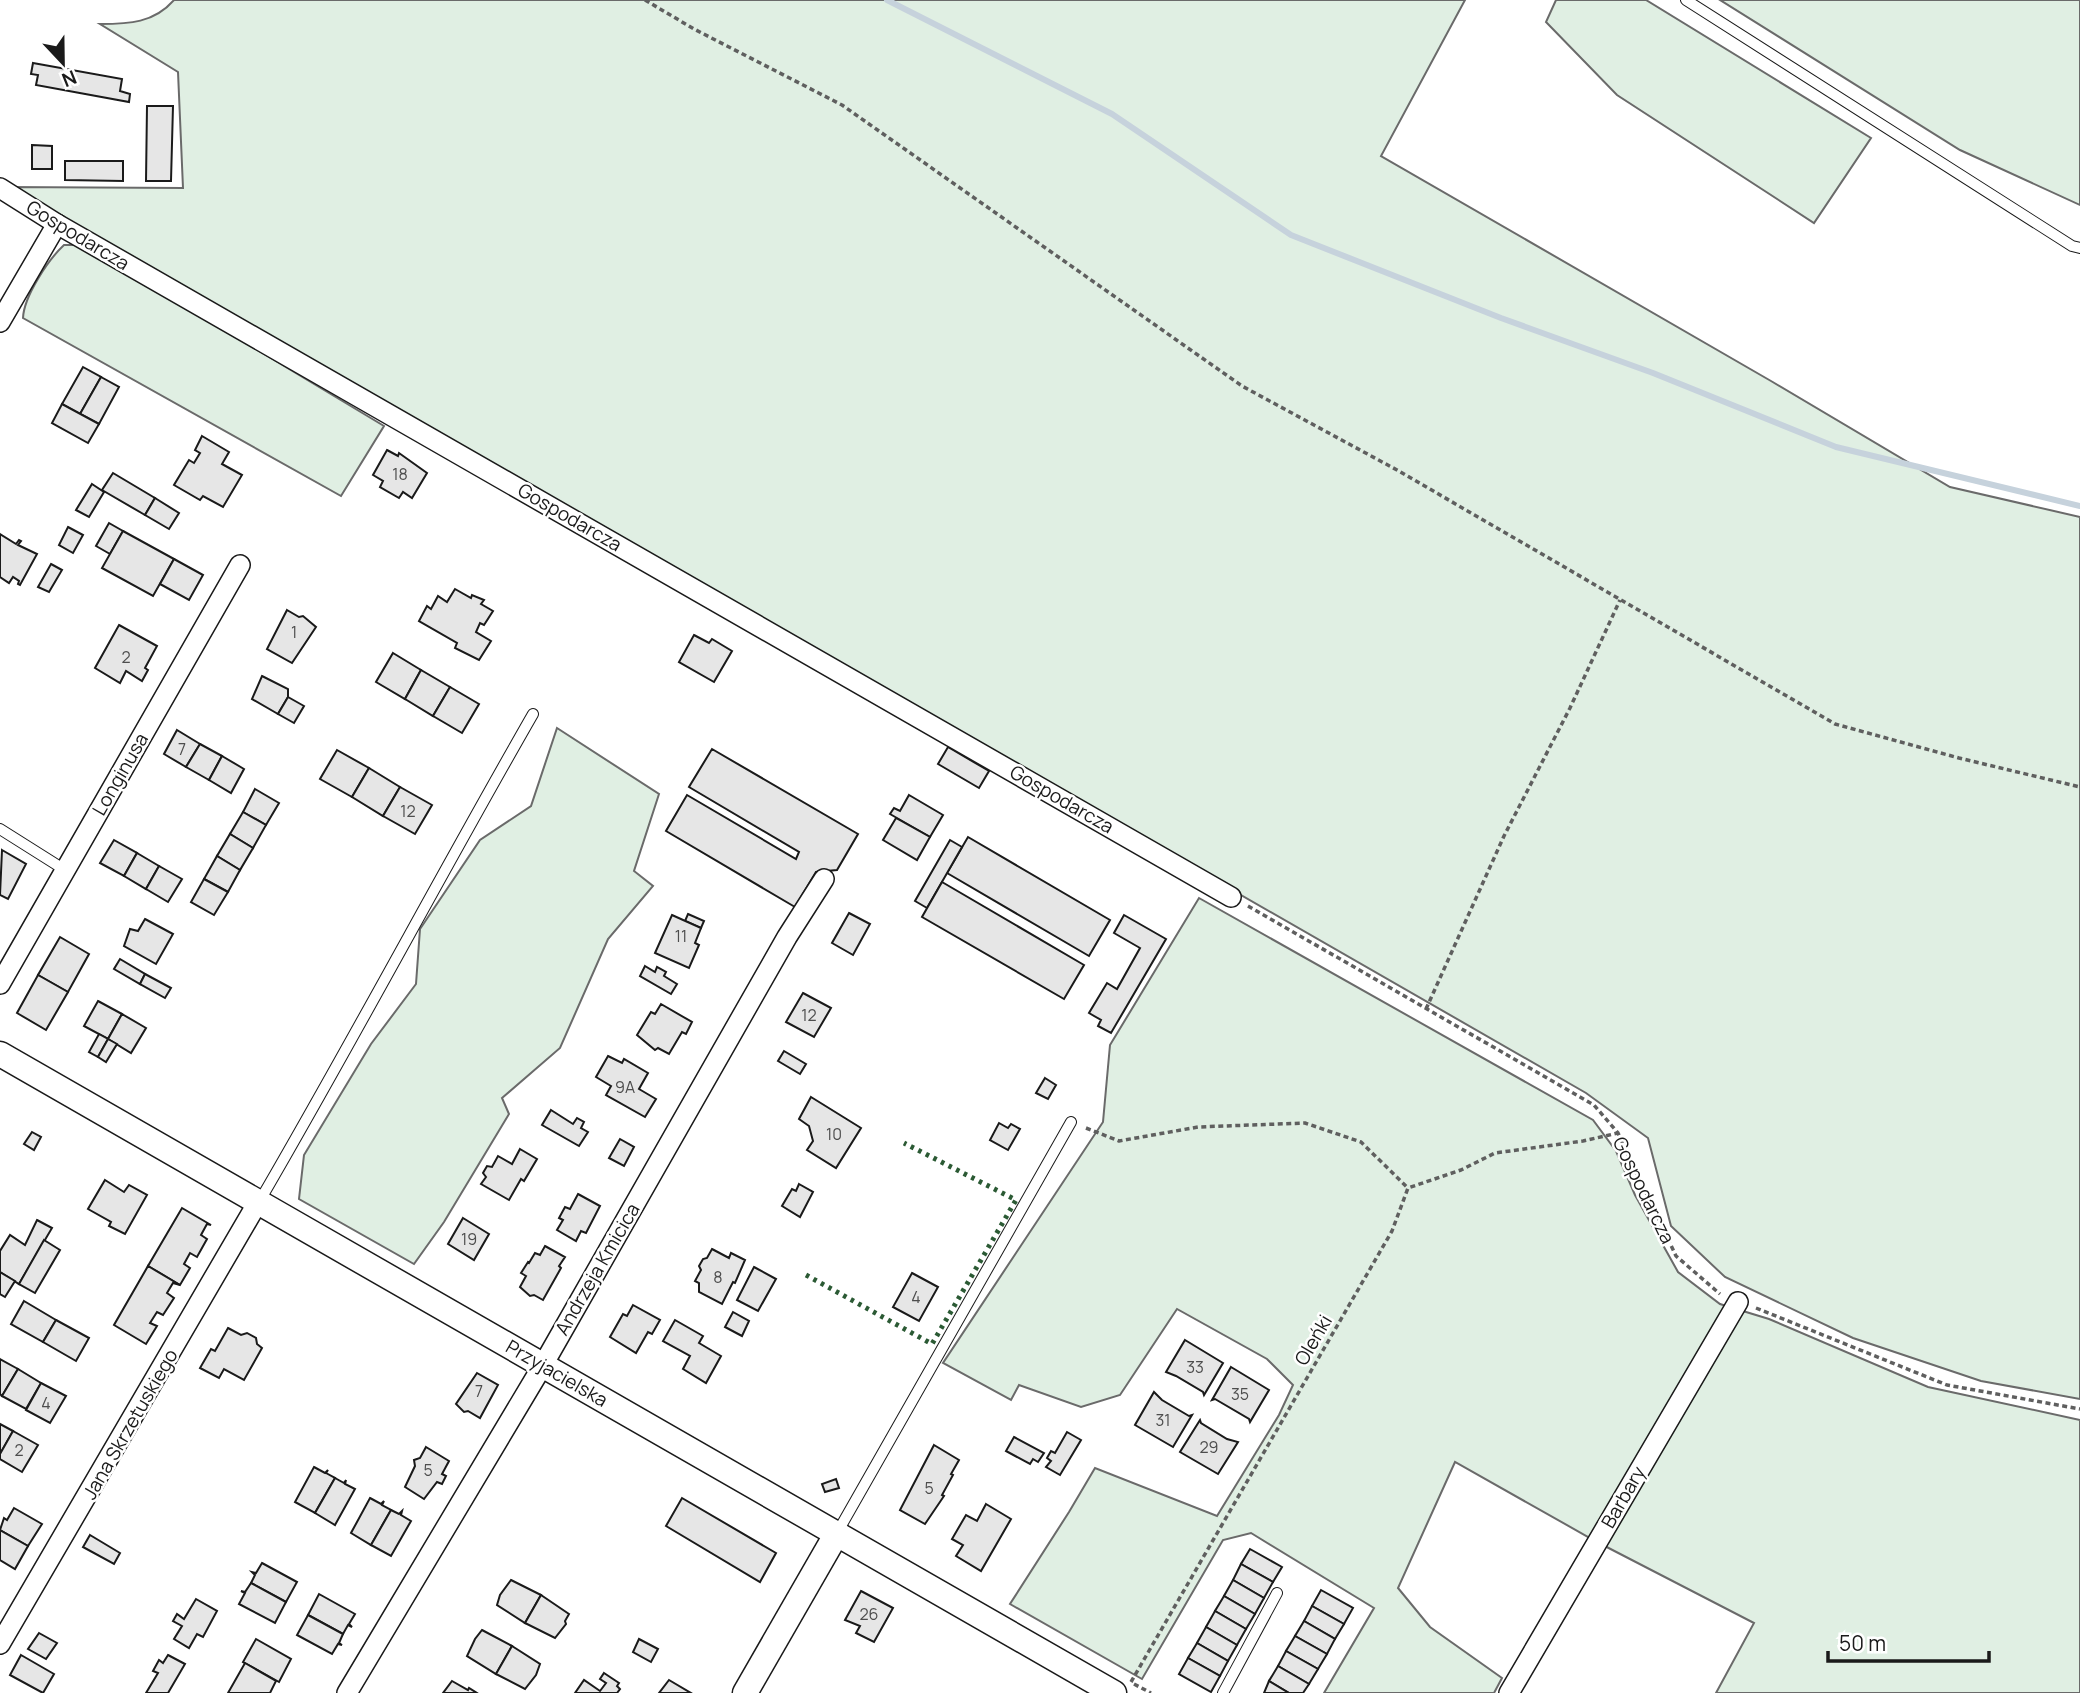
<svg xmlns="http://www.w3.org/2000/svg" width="2080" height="1693" viewBox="0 0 2080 1693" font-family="Manrope,sans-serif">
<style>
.green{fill:#e0efe3;stroke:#6a6a6a;stroke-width:2}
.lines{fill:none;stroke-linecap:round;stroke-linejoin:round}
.stream{stroke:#c6d2dc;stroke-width:6}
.building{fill:#e6e6e6;stroke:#1a1a1a;stroke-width:2}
.service-casing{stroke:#1a1a1a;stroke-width:12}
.minor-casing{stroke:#1a1a1a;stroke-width:22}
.tertiary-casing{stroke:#1a1a1a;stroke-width:27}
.path{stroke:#5f5f5f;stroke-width:3.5;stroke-dasharray:5 3.5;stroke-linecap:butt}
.service{stroke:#fff;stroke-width:10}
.minor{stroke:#fff;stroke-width:19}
.tertiary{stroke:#fff;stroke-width:24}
.hedge{stroke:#2b5a34;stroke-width:5;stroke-dasharray:3.5 5;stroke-linecap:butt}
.labels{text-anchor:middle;stroke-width:5;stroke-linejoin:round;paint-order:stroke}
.number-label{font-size:16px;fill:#4d4d4d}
.street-label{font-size:19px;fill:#1a1a1a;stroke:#fff}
</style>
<rect width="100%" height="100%" fill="#fff"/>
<g class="green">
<path d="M 174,0 L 1465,0 L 1381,156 L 1771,381 L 1950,487 L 2080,517 L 2080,1399 L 1981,1381 L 1853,1338 L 1725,1277 L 1671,1226 L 1648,1138 L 1586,1093 L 7,187 L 183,188 L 178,72 L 100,24 C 129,24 154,23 174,0 Z"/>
<path d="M 1556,0 L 1646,0 L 1871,138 L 1814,223 L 1617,95 L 1546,22 Z"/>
<path d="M 1720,0 L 2080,0 L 2080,205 L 1960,150 Z"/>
<path d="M 64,245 L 76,245 L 91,250 L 384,426 L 341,496 L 23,318 C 24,296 48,260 64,245 Z"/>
<path d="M 557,728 L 659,794 L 634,871 L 653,886 L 608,939 L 560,1048 L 502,1098 L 509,1114 L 444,1222 L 414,1264 L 299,1199 L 304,1155 L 371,1044 L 416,984 L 420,929 L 480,840 L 531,806 Z"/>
<path d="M 1199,898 L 1593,1120 L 1616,1151 L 1635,1195 L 1678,1272 L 1720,1304 L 1769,1319 L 1928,1387 L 2080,1420 L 2080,1693 L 1716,1693 L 1754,1623 L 1597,1542 L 1455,1462 L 1398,1588 L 1430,1627 L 1502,1678 L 1494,1693 L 1324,1693 L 1374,1608 L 1251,1533 L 1223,1540 L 1142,1679 L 1010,1604 L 1069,1512 L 1095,1468 L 1217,1516 L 1279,1415 L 1293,1385 L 1267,1359 L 1177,1309 L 1120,1395 L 1081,1407 L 1019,1385 L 1011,1400 L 943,1363 L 1103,1122 L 1110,1045 Z"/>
</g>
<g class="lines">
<path class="stream" d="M 887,0 L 1112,114 L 1291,235 L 1501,318 L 1653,373 L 1836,447 L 2080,506"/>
</g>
<g class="building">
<path d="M 33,63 L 122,79 L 120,91 L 130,94 L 129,102 L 36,85 L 38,75 L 31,74 Z"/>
<path d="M 147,106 L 173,106 L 171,181 L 146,181 Z"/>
<path d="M 32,145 L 52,146 L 52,169 L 32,169 Z"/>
<path d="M 65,161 L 123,161 L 123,181 L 65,180 Z"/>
<path d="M 83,367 L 101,377 L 80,414 L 62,404 Z"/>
<path d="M 101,377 L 119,387 L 99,424 L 80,414 Z"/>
<path d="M 62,404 L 99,424 L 88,443 L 52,423 Z"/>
<path d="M 202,436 L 229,452 L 222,464 L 242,475 L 223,507 L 203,496 L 200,500 L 174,485 L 189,460 L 194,463 L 200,453 L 195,450 Z"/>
<path d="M 387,450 L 398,456 L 399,453 L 427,473 L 412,498 L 403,492 L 399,498 L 380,487 L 383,481 L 373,475 Z"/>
<path d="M 113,473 L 155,498 L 145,515 L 102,490 Z"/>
<path d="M 92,484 L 104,492 L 89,517 L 76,510 Z"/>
<path d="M 155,498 L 179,513 L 169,529 L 145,515 Z"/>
<path d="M 109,523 L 123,531 L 110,554 L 96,546 Z"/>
<path d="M 68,527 L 83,535 L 73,553 L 59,545 Z"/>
<path d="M 123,531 L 174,559 L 153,596 L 102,568 Z"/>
<path d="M 0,534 L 16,544 L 19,540 L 21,541 L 18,545 L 37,554 L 20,585 L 18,584 L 19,581 L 13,577 L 9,583 L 0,577 Z"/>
<path d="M 174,559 L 203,575 L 189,600 L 160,584 Z"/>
<path d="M 51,564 L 62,570 L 49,592 L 38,587 Z"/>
<path d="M 455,589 L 471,598 L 472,595 L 484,600 L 481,604 L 493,611 L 484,625 L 480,623 L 476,632 L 491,641 L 479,660 L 455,648 L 457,643 L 419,621 L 427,606 L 431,609 L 438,596 L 447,602 Z"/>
<path d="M 287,610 L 299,617 L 303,616 L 316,627 L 292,663 L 267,649 Z"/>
<path d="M 119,625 L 157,646 L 145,668 L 148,670 L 142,681 L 126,671 L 120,683 L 95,668 Z"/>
<path d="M 694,635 L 709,643 L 712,639 L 732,651 L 714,682 L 679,662 Z"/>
<path d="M 393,653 L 421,670 L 405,699 L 376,682 Z"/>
<path d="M 421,670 L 450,687 L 433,716 L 405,699 Z"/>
<path d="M 262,676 L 288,689 L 288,697 L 278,714 L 252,699 Z"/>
<path d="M 450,687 L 479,704 L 462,733 L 433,716 Z"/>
<path d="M 288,697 L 304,706 L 294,723 L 278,714 Z"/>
<path d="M 177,730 L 200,744 L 186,767 L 164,754 Z"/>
<path d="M 200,744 L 222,756 L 209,780 L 186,767 Z"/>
<path d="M 948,747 L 989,771 L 979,788 L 938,764 Z"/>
<path d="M 712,749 L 858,834 L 837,870 L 816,872 L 795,907 L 666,831 L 687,795 L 796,859 L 799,852 L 689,787 Z"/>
<path d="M 337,750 L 369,768 L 352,797 L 320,779 Z"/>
<path d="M 222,756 L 244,769 L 231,793 L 209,780 Z"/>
<path d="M 369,768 L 400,787 L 383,816 L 352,797 Z"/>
<path d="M 400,787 L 432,805 L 415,834 L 383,816 Z"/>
<path d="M 255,789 L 279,803 L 266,825 L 243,812 Z"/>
<path d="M 909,795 L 943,815 L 930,837 L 890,814 L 894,808 L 900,811 Z"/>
<path d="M 243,812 L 266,825 L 253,848 L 230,834 Z"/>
<path d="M 896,818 L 930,837 L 917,860 L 883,840 Z"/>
<path d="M 230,834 L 253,848 L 240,870 L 217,856 Z"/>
<path d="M 968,837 L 1110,920 L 1089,956 L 947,873 Z"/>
<path d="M 114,840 L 137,853 L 124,876 L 100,863 Z"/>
<path d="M 950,840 L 962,847 L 927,908 L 915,901 Z"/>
<path d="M 2,850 L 26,864 L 8,899 L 0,895 Z"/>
<path d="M 137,853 L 159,866 L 146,889 L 124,876 Z"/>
<path d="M 217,856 L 240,870 L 228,892 L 204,879 Z"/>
<path d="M 159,866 L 182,879 L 168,902 L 146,889 Z"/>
<path d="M 204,879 L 228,892 L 214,915 L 191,902 Z"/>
<path d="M 942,882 L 1084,965 L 1064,999 L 922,917 Z"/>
<path d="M 849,913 L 870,924 L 853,955 L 832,943 Z"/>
<path d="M 688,914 L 704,921 L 701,928 L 685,921 Z"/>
<path d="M 672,915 L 701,928 L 695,943 L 699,945 L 689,968 L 655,953 Z"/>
<path d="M 1124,915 L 1166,939 L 1111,1033 L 1098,1026 L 1101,1020 L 1089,1013 L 1107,983 L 1117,989 L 1140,948 L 1114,933 Z"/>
<path d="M 145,919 L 173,934 L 156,964 L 124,946 L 130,929 L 138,931 Z"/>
<path d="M 60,937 L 89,954 L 68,992 L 38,975 Z"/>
<path d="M 120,959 L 145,974 L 140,984 L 114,969 Z"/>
<path d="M 645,966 L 655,972 L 657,967 L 666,972 L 664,976 L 677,984 L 671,994 L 640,976 Z"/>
<path d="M 145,974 L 171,988 L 165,998 L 140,984 Z"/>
<path d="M 38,975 L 68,992 L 46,1030 L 17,1013 Z"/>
<path d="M 803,993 L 831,1008 L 814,1037 L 786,1022 Z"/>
<path d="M 98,1001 L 122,1014 L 108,1039 L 84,1026 Z"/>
<path d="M 661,1004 L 692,1022 L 686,1034 L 682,1032 L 669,1054 L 658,1048 L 655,1050 L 637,1035 L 651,1012 L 655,1014 Z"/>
<path d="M 122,1014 L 146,1028 L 131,1053 L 108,1039 Z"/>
<path d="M 99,1034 L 108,1039 L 98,1057 L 89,1052 Z"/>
<path d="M 108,1039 L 117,1044 L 106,1062 L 98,1057 Z"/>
<path d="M 784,1051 L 806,1064 L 800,1074 L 778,1061 Z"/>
<path d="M 608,1056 L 622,1063 L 624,1059 L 648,1073 L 639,1089 L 656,1099 L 645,1117 L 606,1095 L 611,1086 L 596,1077 Z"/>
<path d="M 1045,1078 L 1056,1085 L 1048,1099 L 1036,1093 Z"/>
<path d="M 811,1097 L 861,1128 L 836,1168 L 807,1150 L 813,1141 L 809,1126 L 799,1119 Z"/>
<path d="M 551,1110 L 573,1124 L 577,1118 L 584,1122 L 581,1128 L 588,1132 L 579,1146 L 542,1125 Z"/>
<path d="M 999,1123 L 1008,1128 L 1011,1124 L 1020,1129 L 1008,1150 L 990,1140 Z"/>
<path d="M 32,1132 L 41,1137 L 34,1150 L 24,1144 Z"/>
<path d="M 620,1139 L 634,1147 L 624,1166 L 609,1158 Z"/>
<path d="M 520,1149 L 537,1159 L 524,1181 L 521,1179 L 509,1200 L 481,1184 L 486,1177 L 483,1173 L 487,1166 L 492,1167 L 498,1156 L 512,1164 Z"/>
<path d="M 105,1180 L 124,1192 L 129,1185 L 147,1195 L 125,1234 L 109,1226 L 111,1222 L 88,1209 Z"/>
<path d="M 799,1184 L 813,1192 L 800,1217 L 782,1206 L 792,1189 L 796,1191 Z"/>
<path d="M 578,1194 L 600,1206 L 586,1233 L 581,1231 L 576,1241 L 557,1230 L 563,1220 L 559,1218 L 565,1207 L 570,1209 Z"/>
<path d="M 182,1208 L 211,1225 L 207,1224 L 201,1235 L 207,1239 L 197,1257 L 190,1253 L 184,1264 L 190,1268 L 180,1285 L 148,1266 Z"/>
<path d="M 463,1218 L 489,1234 L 474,1260 L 448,1244 Z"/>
<path d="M 37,1220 L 52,1228 L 19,1284 L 0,1272 L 0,1251 L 10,1235 L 25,1245 Z"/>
<path d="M 44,1240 L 60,1250 L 35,1293 L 19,1284 Z"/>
<path d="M 545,1246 L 565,1257 L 559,1266 L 561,1268 L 543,1300 L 534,1295 L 530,1296 L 520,1287 L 526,1276 L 521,1273 L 528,1262 L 529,1263 L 535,1253 L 540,1255 Z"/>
<path d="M 712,1249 L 729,1258 L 731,1253 L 745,1260 L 735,1283 L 733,1282 L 722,1304 L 699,1292 L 699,1283 L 695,1281 L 701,1270 L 699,1266 L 703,1259 L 707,1258 Z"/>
<path d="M 148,1266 L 180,1285 L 173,1283 L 167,1293 L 174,1298 L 163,1315 L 157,1312 L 150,1323 L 157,1326 L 146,1344 L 114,1325 Z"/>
<path d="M 754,1267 L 776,1279 L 758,1311 L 737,1300 Z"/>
<path d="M 0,1272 L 15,1281 L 5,1297 L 0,1294 Z"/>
<path d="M 912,1273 L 938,1287 L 919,1321 L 893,1307 Z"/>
<path d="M 24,1301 L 56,1320 L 43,1342 L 11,1324 Z"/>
<path d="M 633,1305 L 660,1320 L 652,1334 L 648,1332 L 636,1353 L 610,1337 L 623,1314 L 627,1316 Z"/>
<path d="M 733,1312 L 749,1321 L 742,1336 L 725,1327 Z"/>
<path d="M 56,1320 L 89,1338 L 76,1361 L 43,1342 Z"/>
<path d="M 675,1320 L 703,1336 L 699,1343 L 721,1356 L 706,1383 L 683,1369 L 690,1356 L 663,1341 Z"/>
<path d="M 228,1328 L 241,1335 L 247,1333 L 256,1338 L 257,1344 L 262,1348 L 244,1380 L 224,1369 L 219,1378 L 200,1368 L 211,1349 L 215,1351 Z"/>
<path d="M 1185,1340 L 1223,1363 L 1204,1395 L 1203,1392 L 1176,1376 L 1166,1372 Z"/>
<path d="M 0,1359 L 18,1369 L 2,1396 L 0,1394 Z"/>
<path d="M 1231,1367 L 1269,1390 L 1250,1422 L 1249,1419 L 1215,1399 L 1212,1400 Z"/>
<path d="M 18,1369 L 41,1383 L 26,1409 L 2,1396 Z"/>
<path d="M 477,1373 L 498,1385 L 480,1418 L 468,1411 L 464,1412 L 456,1404 Z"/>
<path d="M 41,1383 L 66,1396 L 50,1423 L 26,1410 Z"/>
<path d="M 1154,1392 L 1162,1400 L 1189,1416 L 1192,1415 L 1173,1447 L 1135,1425 Z"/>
<path d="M 1200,1420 L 1201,1423 L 1227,1439 L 1238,1442 L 1218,1474 L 1180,1452 Z"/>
<path d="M 0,1424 L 13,1431 L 0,1454 Z"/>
<path d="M 13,1431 L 38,1445 L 22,1472 L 0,1459 L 0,1454 Z"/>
<path d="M 1067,1432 L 1081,1440 L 1060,1475 L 1046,1467 L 1051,1461 L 1047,1458 L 1051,1451 L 1055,1453 Z"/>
<path d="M 1014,1437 L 1044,1453 L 1038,1462 L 1033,1459 L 1030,1464 L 1006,1451 Z"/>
<path d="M 934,1445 L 959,1460 L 951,1474 L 953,1475 L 942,1495 L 944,1496 L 925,1524 L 900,1510 Z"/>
<path d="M 426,1447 L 449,1461 L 442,1474 L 446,1476 L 442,1484 L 437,1482 L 424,1499 L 405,1487 L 415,1466 L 414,1460 L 420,1458 Z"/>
<path d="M 314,1467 L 325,1473 L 328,1470 L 326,1473 L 335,1478 L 315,1513 L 295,1502 Z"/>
<path d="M 335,1478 L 344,1483 L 346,1480 L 345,1484 L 355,1489 L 335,1525 L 315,1513 Z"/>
<path d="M 836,1479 L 839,1488 L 825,1492 L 822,1484 Z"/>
<path d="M 370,1498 L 381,1504 L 384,1501 L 382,1505 L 391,1510 L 371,1545 L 351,1533 Z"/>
<path d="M 682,1498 L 776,1553 L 760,1582 L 666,1526 Z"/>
<path d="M 986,1504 L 1011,1519 L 981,1571 L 956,1556 L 963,1545 L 952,1539 L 966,1515 L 977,1521 Z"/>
<path d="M 14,1508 L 42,1524 L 28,1546 L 0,1530 L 4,1518 L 7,1520 Z"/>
<path d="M 391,1510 L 399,1514 L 402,1511 L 401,1515 L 411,1521 L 391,1556 L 371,1545 Z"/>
<path d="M 0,1530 L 28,1546 L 15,1569 L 0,1560 Z"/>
<path d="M 90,1535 L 120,1553 L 114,1564 L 83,1547 Z"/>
<path d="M 1250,1549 L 1282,1567 L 1273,1582 L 1241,1564 Z"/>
<path d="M 262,1563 L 297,1582 L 286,1602 L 251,1583 L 255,1575 L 252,1572 L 256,1573 Z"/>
<path d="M 1241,1564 L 1273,1582 L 1264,1598 L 1233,1580 Z"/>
<path d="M 511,1580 L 541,1595 L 525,1623 L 497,1605 L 500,1595 Z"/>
<path d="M 1233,1580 L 1264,1598 L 1255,1614 L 1224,1596 Z"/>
<path d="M 251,1583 L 286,1602 L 275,1623 L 239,1604 L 245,1593 L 241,1591 L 245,1592 Z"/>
<path d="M 1321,1590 L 1353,1608 L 1344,1624 L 1312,1606 Z"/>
<path d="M 861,1591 L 893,1608 L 874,1642 L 856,1633 L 860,1626 L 845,1620 Z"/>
<path d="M 319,1594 L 355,1614 L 349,1624 L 352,1627 L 348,1625 L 343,1634 L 308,1615 Z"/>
<path d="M 541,1595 L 569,1614 L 565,1621 L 566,1624 L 555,1638 L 525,1623 Z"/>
<path d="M 1224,1596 L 1255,1614 L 1246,1629 L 1215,1611 Z"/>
<path d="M 196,1599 L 217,1611 L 203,1637 L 197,1634 L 189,1648 L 174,1639 L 182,1626 L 173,1621 L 177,1614 L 184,1619 Z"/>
<path d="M 1312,1606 L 1344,1624 L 1335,1639 L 1304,1621 Z"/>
<path d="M 1215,1611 L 1246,1629 L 1237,1645 L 1206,1627 Z"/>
<path d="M 308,1615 L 343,1634 L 339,1643 L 342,1645 L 338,1644 L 332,1654 L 297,1635 Z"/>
<path d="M 1304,1621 L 1335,1639 L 1327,1654 L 1295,1636 Z"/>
<path d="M 1206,1627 L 1237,1645 L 1228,1661 L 1197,1643 Z"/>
<path d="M 482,1630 L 512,1646 L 496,1674 L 467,1656 L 475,1639 Z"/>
<path d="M 39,1633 L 57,1643 L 46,1659 L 28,1649 Z"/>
<path d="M 1295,1636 L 1327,1654 L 1318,1669 L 1286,1651 Z"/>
<path d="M 256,1639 L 291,1659 L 279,1682 L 243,1662 Z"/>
<path d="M 639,1639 L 658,1649 L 651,1662 L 633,1652 Z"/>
<path d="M 1197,1643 L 1228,1661 L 1220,1676 L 1188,1658 Z"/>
<path d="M 512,1646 L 540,1664 L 536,1675 L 525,1689 L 496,1674 Z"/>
<path d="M 1286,1651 L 1318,1669 L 1309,1684 L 1278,1666 Z"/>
<path d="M 21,1655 L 54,1674 L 43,1693 L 10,1675 Z"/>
<path d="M 168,1655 L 185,1664 L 168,1693 L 146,1693 L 158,1673 L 153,1671 L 159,1660 L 163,1663 Z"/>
<path d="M 1188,1658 L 1220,1676 L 1211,1692 L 1179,1674 Z"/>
<path d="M 245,1663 L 276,1681 L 270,1693 L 228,1693 Z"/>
<path d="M 1278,1666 L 1309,1684 L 1303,1693 L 1289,1693 L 1269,1681 Z"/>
<path d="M 604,1673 L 619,1683 L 617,1686 L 620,1689 L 617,1693 L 575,1693 L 584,1680 L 600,1691 L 606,1683 L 600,1679 Z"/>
<path d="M 669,1680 L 691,1693 L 659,1693 Z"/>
<path d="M 452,1681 L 468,1690 L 469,1688 L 477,1693 L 443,1693 Z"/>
<path d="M 1269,1681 L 1289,1693 L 1264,1693 Z"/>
</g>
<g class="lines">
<defs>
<g id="service">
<path d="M 1686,0 L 2072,246 L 2080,248"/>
<path d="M 0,829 L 65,870"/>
<path d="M 259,1202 C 353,1041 440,876 533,714"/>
<path d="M 837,1533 L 1071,1122"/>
<path d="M 1223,1693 L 1277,1593"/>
</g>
<g id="minor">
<path d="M 0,188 L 57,224 L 1231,897"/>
<path d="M 0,322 L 57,224"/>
<path d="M 0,984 L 240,565"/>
<path d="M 0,1644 L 258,1202"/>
<path d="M 347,1693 L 543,1365 L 787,937 L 824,879"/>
<path d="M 1509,1693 L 1738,1302"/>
</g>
<g id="tertiary">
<path d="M 0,1054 L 1114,1693"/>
<path d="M 745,1693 L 837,1533"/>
</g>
</defs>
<use href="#service" class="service-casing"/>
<use href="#minor" class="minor-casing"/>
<use href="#tertiary" class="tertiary-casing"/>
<g class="path">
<path d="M 645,0 L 694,29 L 842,105 L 1242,386 L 1397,470 L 1835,724 L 1959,758 L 2080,787"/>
<path d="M 1248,906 L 1594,1105 L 1618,1133 L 1676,1256 L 1720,1294"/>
<path d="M 1426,1009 L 1504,836 L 1570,708 L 1620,600"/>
<path d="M 1086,1128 L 1119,1141 L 1198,1127 L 1305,1123 L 1361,1142 L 1408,1188"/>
<path d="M 1756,1308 L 1947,1385 L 2080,1409"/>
<path d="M 1131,1682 L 1392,1231 L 1408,1188 L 1461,1170 L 1495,1153 L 1583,1141 L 1618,1133"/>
<path d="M 1134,1684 L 1151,1693"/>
</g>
<use href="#service" class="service"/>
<use href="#minor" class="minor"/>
<use href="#tertiary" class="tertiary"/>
<path class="hedge" d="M 806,1275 L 932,1344 L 1016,1200 L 904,1143"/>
</g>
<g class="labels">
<g class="number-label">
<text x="400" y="480">18</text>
<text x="294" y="638">1</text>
<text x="126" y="663">2</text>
<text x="182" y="755">7</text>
<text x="408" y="817">12</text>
<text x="681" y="942">11</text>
<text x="809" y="1021">12</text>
<text x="625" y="1093">9A</text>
<text x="834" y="1140">10</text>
<text x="469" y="1245">19</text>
<text x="718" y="1283">8</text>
<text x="916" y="1303">4</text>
<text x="1195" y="1373">33</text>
<text x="479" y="1397">7</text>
<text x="1240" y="1400">35</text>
<text x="46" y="1409">4</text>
<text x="1163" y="1426">31</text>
<text x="1209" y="1453">29</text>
<text x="19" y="1456">2</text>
<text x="428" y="1476">5</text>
<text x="929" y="1494">5</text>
<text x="869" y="1620">26</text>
</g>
<g class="street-label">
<text transform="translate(78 235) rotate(31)" y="7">Gospodarcza</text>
<text transform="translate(570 517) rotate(30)" y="7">Gospodarcza</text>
<text transform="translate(120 774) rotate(-60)" y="7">Longinusa</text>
<text transform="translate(1062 799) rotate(30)" y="7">Gospodarcza</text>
<text transform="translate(1644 1190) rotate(64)" y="7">Gospodarcza</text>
<text transform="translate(597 1269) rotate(-60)" y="7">Andrzeja Kmicica</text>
<text transform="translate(1313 1340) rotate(-60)" y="7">Oleńki</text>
<text transform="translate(557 1373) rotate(30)" y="7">Przyjacielska</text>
<text transform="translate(130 1424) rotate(-60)" y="7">Jana Skrzetuskiego</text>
<text transform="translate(1623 1497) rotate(-60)" y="7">Barbary</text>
</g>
</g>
<g transform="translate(63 63) rotate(158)" stroke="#ffffff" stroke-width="5" paint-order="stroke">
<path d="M0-5L12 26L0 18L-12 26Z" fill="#1a1a1a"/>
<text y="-10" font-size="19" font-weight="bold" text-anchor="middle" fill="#1a1a1a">N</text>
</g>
<path d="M1828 1651v10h161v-10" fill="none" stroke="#1a1a1a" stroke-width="3.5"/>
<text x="1839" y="1651" font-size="21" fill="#1a1a1a" stroke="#ffffff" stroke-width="5" paint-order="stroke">50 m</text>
</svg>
